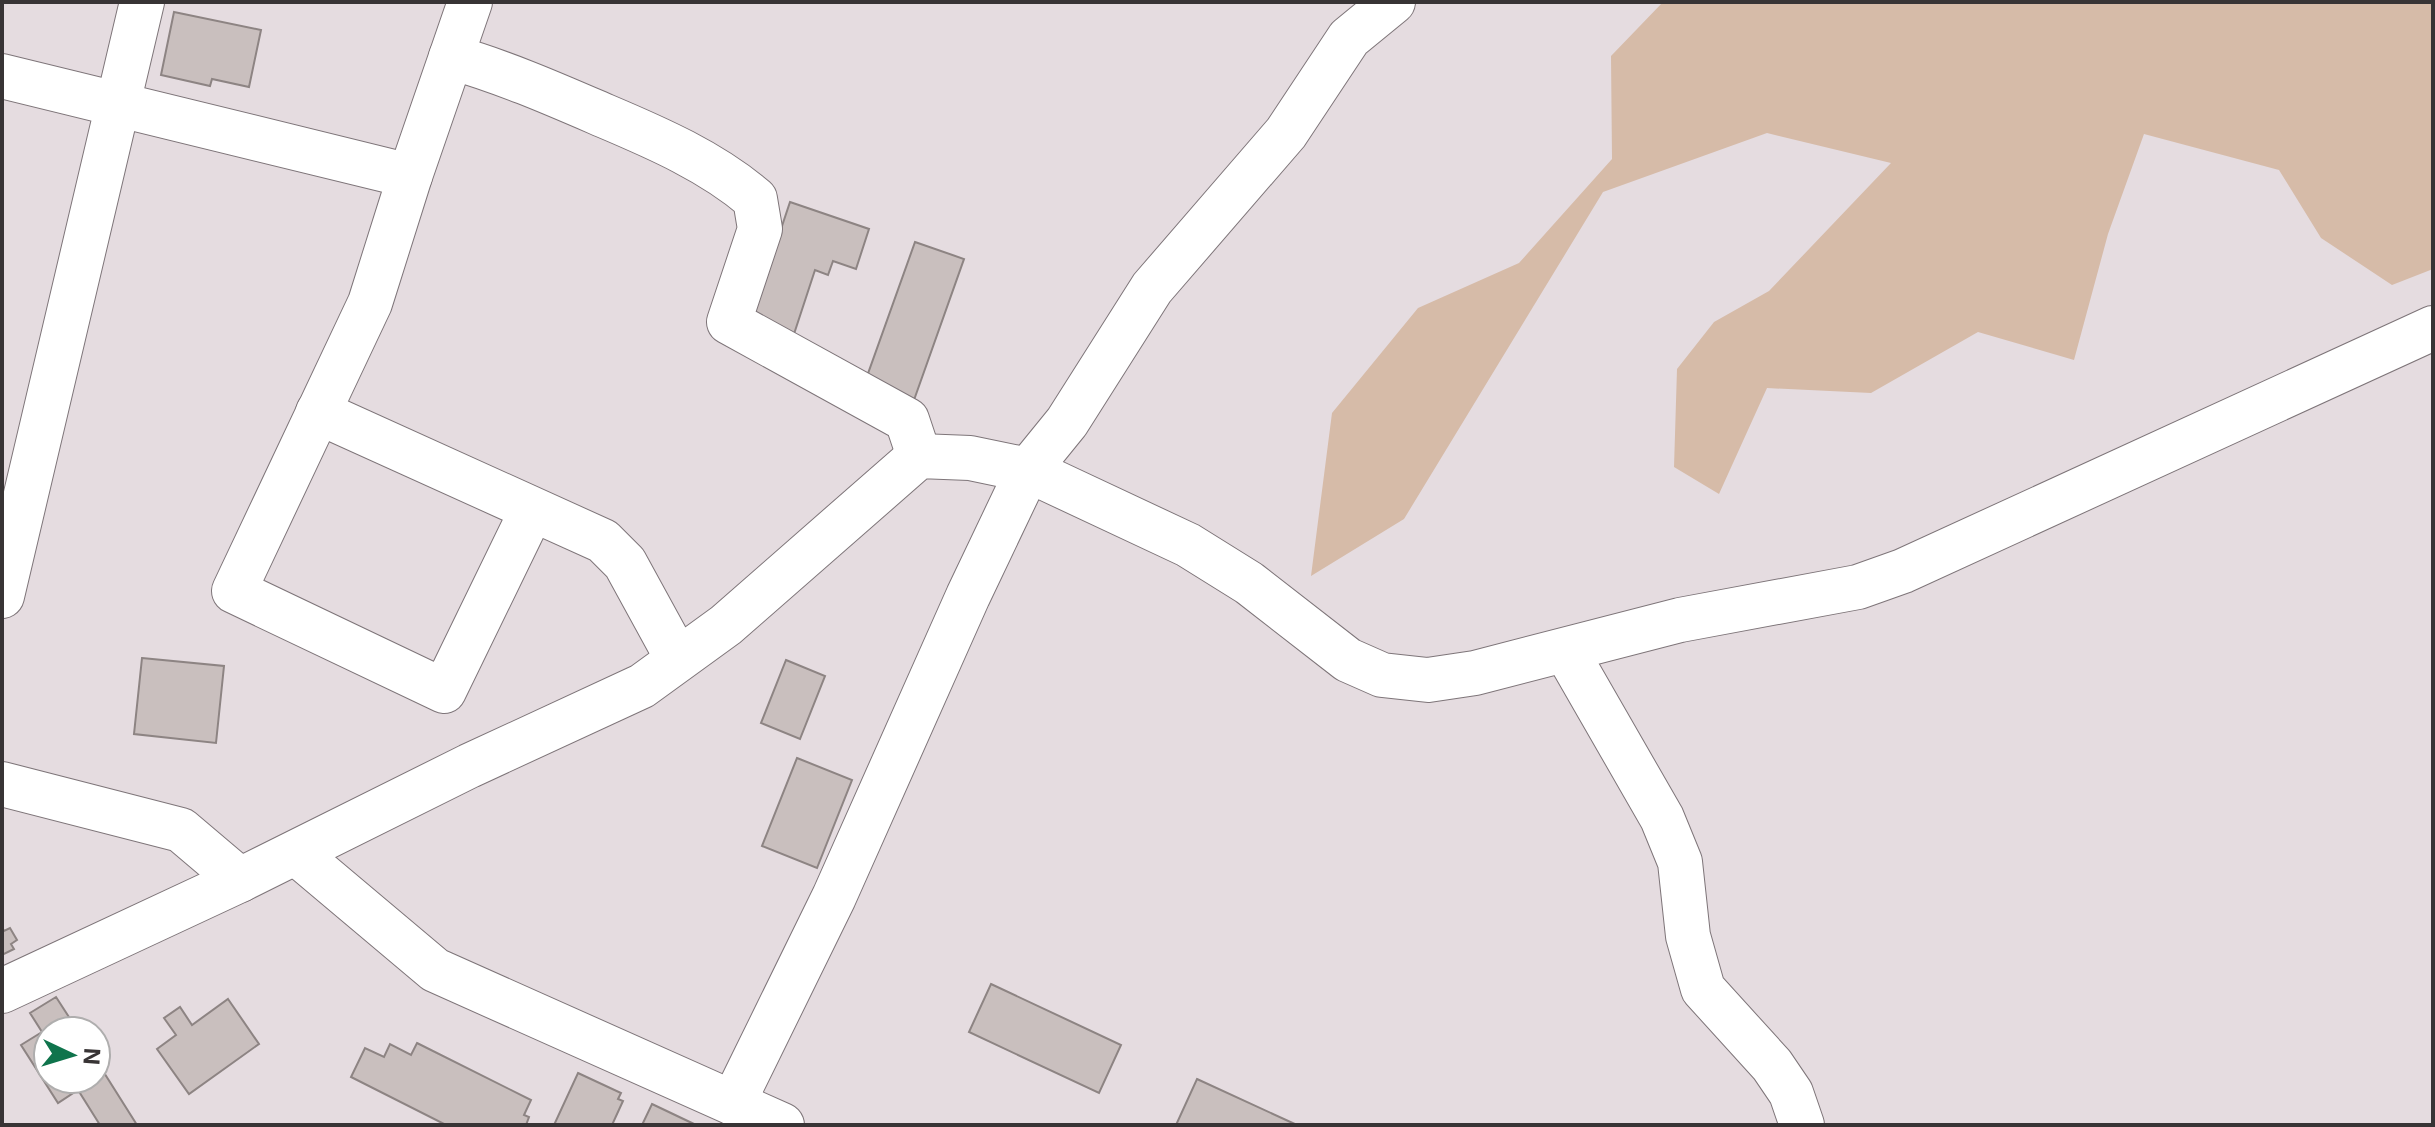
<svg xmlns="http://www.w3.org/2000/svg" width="2435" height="1127" viewBox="0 0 2435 1127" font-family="Inter,sans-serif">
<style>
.green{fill:#d6bba8}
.building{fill:#c9bfbe;stroke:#8d8483;stroke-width:2}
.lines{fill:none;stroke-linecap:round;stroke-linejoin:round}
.minor-casing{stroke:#7e7579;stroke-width:46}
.minor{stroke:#fff;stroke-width:44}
</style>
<rect width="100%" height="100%" fill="#e5dce0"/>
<path class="green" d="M 1663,2 L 2433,2 L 2433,269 L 2392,285 L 2321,238 L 2279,170 L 2144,134 L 2108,234 L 2074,360 L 1978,332 L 1871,393 L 1767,388 L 1719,494 L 1674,467 L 1677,369 L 1714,322 L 1769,291 L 1891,163 L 1767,133 L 1603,192 L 1404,519 L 1311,576 L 1332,413 L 1418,308 L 1519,263 L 1612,159 L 1611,56 Z"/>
<g class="building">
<path d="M 174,12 L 261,30 L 249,87 L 212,79 L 210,86 L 161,75 Z"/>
<path d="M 790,202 L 869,229 L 856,269 L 833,261 L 828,275 L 815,270 L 794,334 L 751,319 Z"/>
<path d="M 915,242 L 964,259 L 914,400 L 865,382 Z"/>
<path d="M 142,658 L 224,666 L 216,743 L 134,734 Z"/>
<path d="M 786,660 L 825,676 L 800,739 L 761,723 Z"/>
<path d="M 797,758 L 852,780 L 817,868 L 762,846 Z"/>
<path d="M 2,927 L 4,931 L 10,928 L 17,940 L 11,944 L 14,949 L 2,955 Z"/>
<path d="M 991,984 L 1121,1045 L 1099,1093 L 969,1032 Z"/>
<path d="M 56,997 L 78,1031 L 48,1031 L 48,1079 L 96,1079 L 96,1060 L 137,1125 L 100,1125 L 78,1090 L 58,1103 L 21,1045 L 42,1032 L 30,1013 Z"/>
<path d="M 228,999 L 259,1044 L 189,1094 L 157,1049 L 176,1035 L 164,1018 L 180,1007 L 192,1025 Z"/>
<path d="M 417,1043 L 531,1100 L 524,1115 L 529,1117 L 526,1125 L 446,1125 L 351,1077 L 365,1048 L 384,1057 L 390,1044 L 411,1055 Z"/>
<path d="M 578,1073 L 621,1093 L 618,1099 L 623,1101 L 612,1125 L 554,1125 Z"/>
<path d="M 1197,1079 L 1297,1125 L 1176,1125 Z"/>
<path d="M 652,1104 L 694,1124 L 694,1125 L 642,1125 Z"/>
</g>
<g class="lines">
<defs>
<g id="minor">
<path d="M 470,2 L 410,176 L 370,303 L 234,591 L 444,691 L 532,510"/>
<path d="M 451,57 C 504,72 554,94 605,116 C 657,138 712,162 755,199 L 760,229 L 729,322 L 907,420 L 919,456"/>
<path d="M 2,76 L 410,176"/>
<path d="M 318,412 L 603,541 L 625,563 L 677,658"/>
<path d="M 2,596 L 142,2"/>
<path d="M 1566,651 L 1662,818 L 1680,862 L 1688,936 L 1703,989 L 1772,1065 L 1791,1093 L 1802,1125"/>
<path d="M 2,784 L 181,830 L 240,880"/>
<path d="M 296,853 L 435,970 L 782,1125"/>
<path d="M 2,991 L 240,880 L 469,766 L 642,686 L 726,625 L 919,456 L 970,458 L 1028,470 L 1188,545 L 1249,583 L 1348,660 L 1382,675 L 1428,680 L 1475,673 L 1680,620 L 1858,587 L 1903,571 L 2433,328"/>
<path d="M 733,1103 L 834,897 L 968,596 L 1028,470 L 1067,422 L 1152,288 L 1286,133 L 1349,38 L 1393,2"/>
</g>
</defs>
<use href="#minor" class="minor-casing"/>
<use href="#minor" class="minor"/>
</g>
<rect width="2435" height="1127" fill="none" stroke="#383435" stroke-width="8"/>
<g transform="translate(72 1055) rotate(94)"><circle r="38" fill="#ffffff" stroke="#afaeae" stroke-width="2"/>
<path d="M0-6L14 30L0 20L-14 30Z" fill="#0f744c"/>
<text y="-12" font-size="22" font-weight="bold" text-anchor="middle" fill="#383435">N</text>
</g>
</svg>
